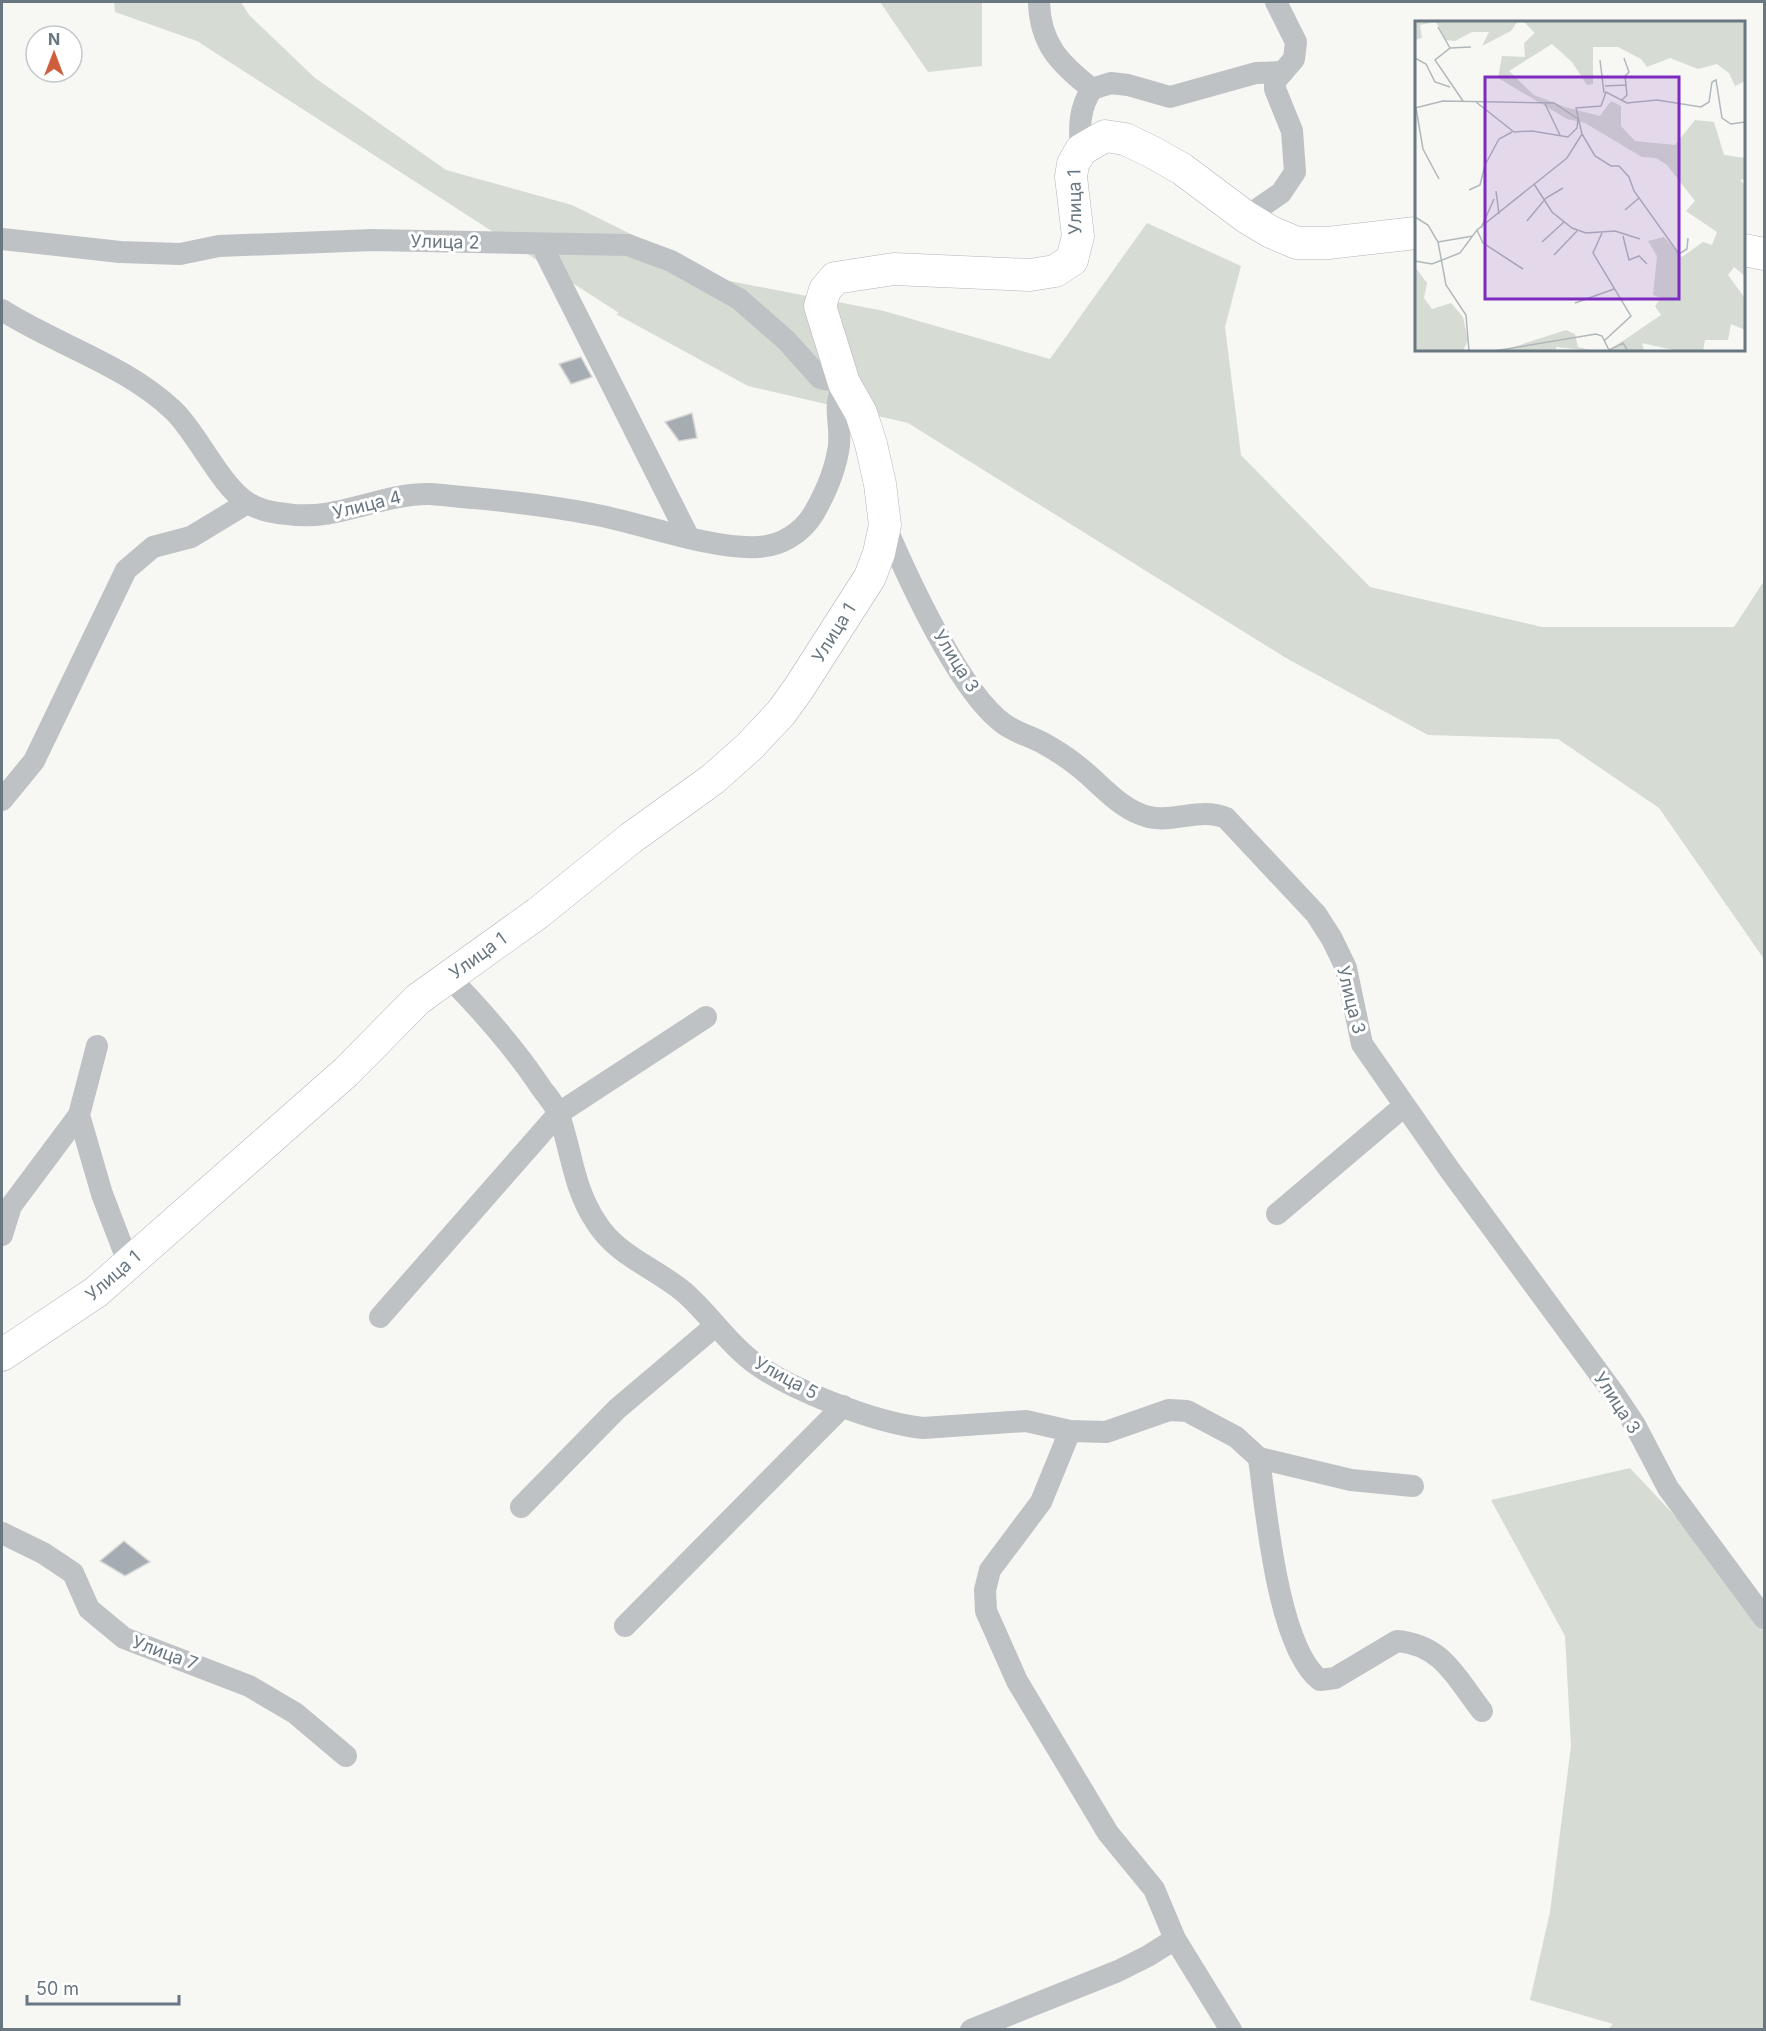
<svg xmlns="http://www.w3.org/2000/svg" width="1766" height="2031" viewBox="0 0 1766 2031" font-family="Inter,sans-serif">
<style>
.green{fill:#d6dbd4}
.building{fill:#a6adb2;stroke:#d8d8d6;stroke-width:1.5}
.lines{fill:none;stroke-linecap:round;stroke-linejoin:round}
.secondary-casing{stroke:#b1b6b9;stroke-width:33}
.minor{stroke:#bec2c5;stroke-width:22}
.secondary{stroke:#fff;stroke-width:32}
.labels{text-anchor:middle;stroke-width:6;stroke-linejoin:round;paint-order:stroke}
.street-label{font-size:18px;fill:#697781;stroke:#fff}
.inset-road{fill:none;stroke:#b1b8bc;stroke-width:1.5}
.view{fill:#7b2cbf;fill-opacity:0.15;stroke:#7b2cbf;stroke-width:3}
.inset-edge{fill:none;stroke:#697781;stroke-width:3}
</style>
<rect width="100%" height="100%" fill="#f7f7f4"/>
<g class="green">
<path d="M 114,2 L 241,2 L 249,15 L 315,78 L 446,170 L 572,205 L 724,280 L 884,311 L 1050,359 L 1147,223 L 1241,266 L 1225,327 L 1241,455 L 1370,587 L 1542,627 L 1734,627 L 1764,581 L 1764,959 L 1659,808 L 1558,739 L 1428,735 L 1286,658 L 908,423 L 748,386 L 616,314 L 619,313 L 197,41 L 115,12 Z"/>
<path d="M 880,2 L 982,2 L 982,66 L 928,72 Z"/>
<path d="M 1630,1468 L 1764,1611 L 1764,2029 L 1608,2029 L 1613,2024 L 1530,2000 L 1550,1912 L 1571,1746 L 1565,1636 L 1491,1500 Z"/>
</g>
<g class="building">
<path d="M 581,357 L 592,377 L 571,384 L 559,364 Z"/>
<path d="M 692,413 L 697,438 L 679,441 L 665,422 Z"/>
<path d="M 124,1541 L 150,1562 L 125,1576 L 100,1561 Z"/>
</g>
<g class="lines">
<defs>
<g id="secondary">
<path d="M 1744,250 L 1764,254"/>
<path d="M 2,1355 L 96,1292 L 346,1072 L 418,999 L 538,913 L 631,838 L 713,779 L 749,747 L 781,713 L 799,688 L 870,577 L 879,553 L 885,525 L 880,484 L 871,444 L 861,413 L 844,383 L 820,306 L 825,290 L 835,278 L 894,269 L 1030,275 L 1055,271 L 1072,260 L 1078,236 L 1071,177 L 1073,164 L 1081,150 L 1105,136 L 1125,139 L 1152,152 L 1182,169 L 1246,217 L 1271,232 L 1297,243 L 1328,243 L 1416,233"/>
</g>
</defs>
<use href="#secondary" class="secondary-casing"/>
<g class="minor">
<path d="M 1039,2 C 1040,44 1060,64 1092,89 C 1079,108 1079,128 1081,150"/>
<path d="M 1092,89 L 1111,83 L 1128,85 L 1170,97 L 1256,73 L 1283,72"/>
<path d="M 1246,217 L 1281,193 L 1295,172 L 1292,131 L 1275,89 L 1275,81 L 1294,59 L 1296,42 L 1276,2"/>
<path d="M 2,239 L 120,252 L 180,254 L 219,246 L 373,240 L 628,245 L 671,261 L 739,299 L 786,340 L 820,378 L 844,383 C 832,408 841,419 839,445 C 836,469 826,492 814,513 C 802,533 781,546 758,547 C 714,550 643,524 597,515 C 542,504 486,499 430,494 C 381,493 337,522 287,514 C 274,513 259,510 248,503 C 222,488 197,433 174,411 C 126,365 57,345 2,310"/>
<path d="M 546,254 L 688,536"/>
<path d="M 885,525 C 907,576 960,693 1004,724 C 1015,732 1029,736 1041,742 C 1054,749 1068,758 1079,767 C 1102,785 1120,810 1149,817 C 1175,823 1200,807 1226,818 L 1316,914 L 1332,939 L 1346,968 L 1362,1044 L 1449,1169 L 1615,1395 L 1635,1425 L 1668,1488 L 1764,1618"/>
<path d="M 2,800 L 34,761 L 126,570 L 153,547 L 191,537 L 247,503"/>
<path d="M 449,977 C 483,1012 515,1048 542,1089 C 548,1097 556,1106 559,1115 C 572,1153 573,1187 596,1222 C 617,1256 654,1267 684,1292 C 707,1312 724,1338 747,1357 C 783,1388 876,1423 923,1428 L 1026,1421 L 1070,1431 L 1106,1432 L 1169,1410 L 1187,1411 L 1236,1437 L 1259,1458 L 1351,1480 L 1413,1486"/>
<path d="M 97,1046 L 79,1115 L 102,1194 L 128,1262"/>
<path d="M 1277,1214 L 1404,1106"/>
<path d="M 2,1235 L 11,1206 L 79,1115"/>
<path d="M 380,1317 L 559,1113 L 706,1017"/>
<path d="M 1070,1431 L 1041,1502 L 990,1570 L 985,1590 L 986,1611 L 1017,1681 L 1108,1833 L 1154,1889 L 1175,1939 L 1231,2030"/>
<path d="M 1259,1458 C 1266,1511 1278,1648 1320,1680 L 1335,1678 L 1397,1641 C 1443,1645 1456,1678 1482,1711"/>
<path d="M 521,1507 L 617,1409 L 715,1326"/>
<path d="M 2,1533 L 43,1553 L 73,1573 L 89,1609 L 124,1638 L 249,1686 L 295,1713 L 346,1756"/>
<path d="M 625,1626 L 843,1406"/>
<path d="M 971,2030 L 1118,1971 L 1148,1956 L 1175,1939"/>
</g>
<use href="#secondary" class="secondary"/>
</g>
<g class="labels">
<g class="street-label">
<text transform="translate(1075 202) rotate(-91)" y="6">Улица 1</text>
<text transform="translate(445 242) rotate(1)" y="6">Улица 2</text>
<text transform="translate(367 505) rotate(-14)" y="6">Улица 4</text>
<text transform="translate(834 633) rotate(-58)" y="6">Улица 1</text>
<text transform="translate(956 661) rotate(58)" y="6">Улица 3</text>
<text transform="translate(478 956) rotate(-36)" y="6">Улица 1</text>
<text transform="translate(1351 1000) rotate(76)" y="6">Улица 3</text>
<text transform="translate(113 1276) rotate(-41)" y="6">Улица 1</text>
<text transform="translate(786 1378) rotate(28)" y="6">Улица 5</text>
<text transform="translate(1617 1403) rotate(57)" y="6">Улица 3</text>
<text transform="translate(165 1653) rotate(20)" y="6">Улица 7</text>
</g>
</g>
<g transform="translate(1415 21)">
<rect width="330" height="330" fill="#f7f7f4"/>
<path d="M 0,0 L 103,0 L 96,10 L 67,25 L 74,11 L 57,11 L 40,20 L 31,19 L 21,1 L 5,4 L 7,17 L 0,19 ZM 108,0 L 330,0 L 330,60 L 320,65 L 314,52 L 302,43 L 283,48 L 255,37 L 232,46 L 226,38 L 203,26 L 178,26 L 178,63 L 172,64 L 157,41 L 137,23 L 94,50 L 119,74 L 150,86 L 185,95 L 196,80 L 206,85 L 206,105 L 220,120 L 260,124 L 280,99 L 299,101 L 309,134 L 330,137 L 330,158 L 325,159 L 330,164 L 330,255 L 319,246 L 313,254 L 330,277 L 330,309 L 316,303 L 313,319 L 290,319 L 288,330 L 263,330 L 227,322 L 229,330 L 193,330 L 246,294 L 240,285 L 246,277 L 238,274 L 242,235 L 233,220 L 249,216 L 267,236 L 288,221 L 297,224 L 302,211 L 271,190 L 280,180 L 252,144 L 241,137 L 227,136 L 170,102 L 152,98 L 83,57 L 87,35 L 110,36 L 109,22 L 120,12 ZM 0,246 L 12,262 L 9,277 L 17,288 L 36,282 L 48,296 L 53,319 L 48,330 L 0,330 ZM 151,309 L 160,313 L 163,326 L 179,330 L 141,326 L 141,330 L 86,330 Z" fill="#d6dbd4"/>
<path class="inset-road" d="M 23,6 L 35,27 L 20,39 L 48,80M 35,27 L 56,26M 0,37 L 11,43 L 20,61 L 35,66M 185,39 L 189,72M 190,65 L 211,64M 207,79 L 212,74 L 210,55 L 214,51 L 209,37M 130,83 L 145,114M 0,87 L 28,80 L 139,82 L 163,98 L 162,107 L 153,116 L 117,110 L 99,111 L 61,81M 1,87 L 8,128 L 24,158M 167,113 L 180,135 L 196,145 L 204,145 L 214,156 L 219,170 L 264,233 L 272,228 L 273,217M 119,163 L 137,191 L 157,207 L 171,212 L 200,210 L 225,218M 54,169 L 65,164 L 70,144 L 84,118 L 97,111M 81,170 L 84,193M 210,189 L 224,177M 0,196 L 13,204 L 23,221 L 31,264 L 51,294 L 54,330M 112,200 L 131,177 L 148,167M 66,207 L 79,178M 62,209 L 68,222 L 108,248M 187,212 L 178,232 L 216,295 L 189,320M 208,215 L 214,239 L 224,235 L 232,243M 23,221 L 58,215M 127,221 L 149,201M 139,234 L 162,210M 0,240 L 17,243 L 45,232 L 62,209 L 152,137 L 167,113 L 161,87 L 186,85 L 191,71 L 212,82 L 242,79 L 286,86 L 294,81 L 297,61 L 301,59 L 307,97 L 316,103 L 330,101M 160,282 L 199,268M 79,330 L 181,313 L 187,315 L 194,329 L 208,322 L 213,330"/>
<path class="view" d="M 70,56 L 264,56 L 264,278 L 70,278 Z"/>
<rect width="330" height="330" class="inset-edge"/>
</g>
<rect width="1766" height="2031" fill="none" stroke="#697781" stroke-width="6"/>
<g transform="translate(54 54)"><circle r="28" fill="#ffffff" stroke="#c3c9cd" stroke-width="1.5"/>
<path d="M0-4.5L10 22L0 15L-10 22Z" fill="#cf5e3c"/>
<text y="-9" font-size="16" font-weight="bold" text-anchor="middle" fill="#697781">N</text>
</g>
<path d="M27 1995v9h152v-9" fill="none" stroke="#697781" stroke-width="3"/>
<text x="36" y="1995" font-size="18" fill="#697781" stroke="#ffffff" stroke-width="4.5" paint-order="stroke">50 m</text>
</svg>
